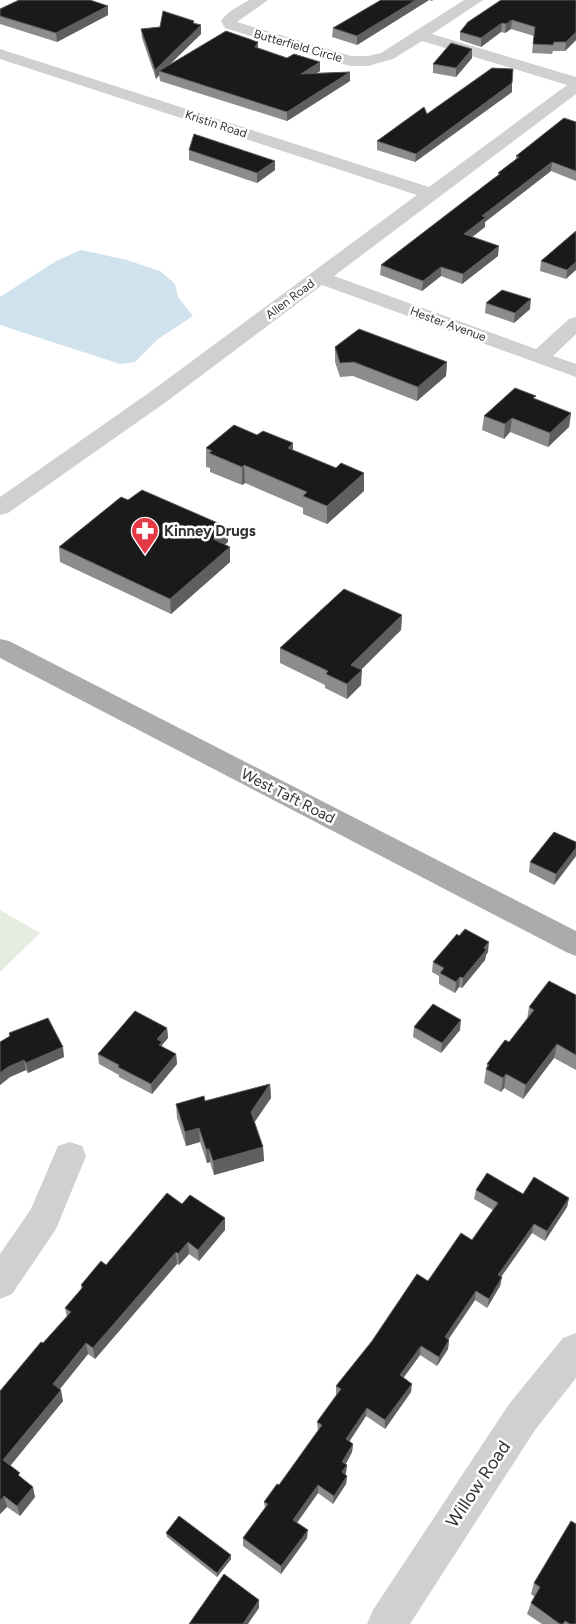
<svg xmlns="http://www.w3.org/2000/svg" width="576" height="1624" viewBox="0 0 576 1624" font-family="Figtree,sans-serif">
<style>
.green{fill:#e6ecdf}
.water{fill:#cfe2ee}
.lines{fill:none;stroke-linecap:round;stroke-linejoin:round}
.minor{fill:#d0d0d0;fill-rule:evenodd}
.major{fill:#ababab;fill-rule:evenodd}
.wall{fill:#8c8c8c}
.shaded-wall{fill:#5f5f5f}
.building{fill:#1a1a1a;stroke:#5f5f5f}
.labels{text-anchor:middle;stroke-width:5;stroke-linejoin:round;paint-order:stroke}
.far-street-label{font-size:12px;fill:#333;stroke:#fff}
.poi-label{font-size:15px;font-weight:bold;fill:#333;stroke:#fff;text-anchor:start}
.street-label{font-size:15px;fill:#333;stroke:#fff}
.near-street-label{font-size:18px;fill:#333;stroke:#fff}
</style>
<rect width="100%" height="100%" fill="#fff"/>
<path class="green" d="M 0,910 L 40,933 L 0,972 Z"/>
<path class="water" d="M 81,250 L 127,260 L 160,271 L 175,284 L 178,297 L 193,316 L 158,339 L 135,362 L 120,364 L 0,325 L 0,297 L 56,261 Z"/>
<g class="lines">
<g class="minor">
<path d="M 249,0 L 268,0 L 237,22 L 351,56 L 368,56 L 381,53 L 464,0 L 483,0 L 432,34 L 576,77 L 576,94 L 334,276 L 536,349 L 569,319 L 576,317 L 576,334 L 553,356 L 576,364 L 576,377 L 322,285 L 166,402 L 8,513 L 0,515 L 0,497 L 150,392 L 417,195 L 0,59 L 0,49 L 429,187 L 567,85 L 422,41 L 393,59 L 368,66 L 351,66 L 327,60 L 225,28 L 221,21 C 228,11 239,6 249,0 Z"/>
<path d="M 70,1142 L 82,1146 L 86,1156 L 56,1229 L 12,1294 L 0,1299 L 0,1254 L 31,1209 L 58,1146 Z"/>
<path d="M 576,1333 L 576,1378 L 535,1430 L 410,1624 L 367,1624 L 373,1610 L 509,1404 L 563,1338 Z"/>
</g>
<path class="major" d="M 0,639 L 9,641 L 576,931 L 576,956 L 566,952 L 0,658 Z"/>
</g>
<g class="wall">
<path d="M 381,0 L 433,0 L 432,1 L 429,0 L 357,45 L 332,37 L 333,28 Z"/>
<path d="M 576,0 L 576,40 L 565,51 L 553,51 L 552,54 L 532,53 L 534,36 L 511,29 L 505,33 L 501,32 L 481,47 L 460,40 L 460,32 Z"/>
<path d="M 0,9 L 108,15 L 57,42 L 0,24 Z"/>
<path d="M 194,23 L 201,34 L 168,66 L 258,48 L 320,71 L 317,73 L 350,72 L 350,81 L 287,121 L 160,81 L 159,75 L 156,79 L 142,38 L 141,29 Z"/>
<path d="M 472,49 L 472,58 L 456,77 L 433,73 L 433,64 Z"/>
<path d="M 512,83 L 512,92 L 415,162 L 377,150 L 377,141 L 427,114 Z"/>
<path d="M 576,122 L 576,181 L 551,171 L 485,222 L 485,227 L 472,237 L 498,256 L 462,284 L 441,276 L 422,291 L 380,275 L 381,265 L 498,176 L 498,173 L 516,160 L 516,156 Z"/>
<path d="M 189,150 L 275,170 L 257,183 L 189,160 Z"/>
<path d="M 576,231 L 566,279 L 540,271 L 541,261 Z"/>
<path d="M 486,303 L 530,309 L 514,323 L 485,313 Z"/>
<path d="M 335,347 L 447,362 L 446,376 L 417,401 L 353,376 L 340,377 L 335,362 Z"/>
<path d="M 536,399 L 571,413 L 569,427 L 548,447 L 510,432 L 504,439 L 482,430 L 484,416 Z"/>
<path d="M 257,435 L 293,443 L 293,450 L 336,468 L 364,473 L 364,491 L 327,524 L 303,514 L 303,508 L 245,483 L 242,485 L 210,472 L 210,468 L 206,467 L 206,448 Z"/>
<path d="M 228,542 L 224,545 L 230,562 L 171,614 L 60,562 L 59,547 Z"/>
<path d="M 402,615 L 401,630 L 361,669 L 361,685 L 347,699 L 325,688 L 325,685 L 280,663 L 280,648 Z"/>
<path d="M 576,842 L 576,856 L 554,885 L 529,872 L 530,862 Z"/>
<path d="M 488,952 L 486,955 L 485,960 L 462,988 L 459,987 L 455,993 L 439,984 L 439,976 L 432,972 L 433,962 Z"/>
<path d="M 576,995 L 576,1070 L 554,1058 L 523,1099 L 504,1088 L 501,1092 L 484,1083 L 487,1064 L 509,1042 L 527,1020 L 529,1007 Z"/>
<path d="M 414,1027 L 460,1030 L 441,1053 L 413,1037 Z"/>
<path d="M 167,1028 L 168,1038 L 162,1045 L 162,1047 L 176,1054 L 177,1064 L 152,1094 L 119,1077 L 119,1075 L 99,1064 L 98,1054 Z"/>
<path d="M 9,1033 L 64,1057 L 28,1073 L 26,1070 L 10,1077 L 0,1085 L 0,1042 L 10,1037 Z"/>
<path d="M 270,1084 L 271,1098 L 254,1121 L 263,1147 L 264,1161 L 214,1175 L 210,1162 L 207,1163 L 200,1142 L 186,1146 L 177,1118 L 176,1104 L 205,1101 Z"/>
<path d="M 476,1190 L 523,1194 L 569,1198 L 567,1207 L 545,1241 L 532,1233 L 501,1277 L 502,1277 L 500,1286 L 487,1308 L 475,1300 L 448,1339 L 449,1340 L 448,1349 L 437,1366 L 420,1355 L 403,1378 L 411,1392 L 385,1429 L 366,1416 L 349,1442 L 353,1444 L 352,1452 L 346,1464 L 347,1465 L 346,1473 L 345,1475 L 347,1476 L 346,1484 L 333,1504 L 318,1493 L 297,1523 L 307,1538 L 281,1574 L 243,1546 L 243,1538 L 265,1508 L 264,1502 L 279,1485 L 318,1431 L 317,1422 L 336,1395 L 336,1386 L 428,1281 L 472,1240 L 493,1210 L 474,1199 Z"/>
<path d="M 182,1204 L 225,1218 L 225,1230 L 199,1261 L 189,1254 L 179,1265 L 177,1264 L 95,1359 L 88,1354 L 60,1389 L 63,1401 L 10,1466 L 21,1477 L 35,1497 L 20,1516 L 7,1507 L 0,1514 L 0,1391 L 67,1317 L 65,1308 L 81,1289 L 81,1285 L 106,1265 Z"/>
<path d="M 571,1521 L 576,1624 L 542,1624 L 527,1614 L 531,1603 L 535,1597 L 531,1594 L 534,1583 Z"/>
<path d="M 166,1533 L 231,1559 L 217,1577 L 167,1537 Z"/>
</g>
<g class="shaded-wall">
<path d="M 416,0 L 429,0 L 357,45 L 357,36 Z"/>
<path d="M 108,6 L 108,15 L 57,42 L 56,33 Z"/>
<path d="M 512,20 L 511,29 L 505,33 L 506,24 Z"/>
<path d="M 502,23 L 501,32 L 481,47 L 481,38 Z"/>
<path d="M 201,25 L 201,34 L 162,72 L 159,71 L 159,75 L 156,79 L 155,70 Z"/>
<path d="M 576,32 L 576,40 L 565,51 L 566,42 Z"/>
<path d="M 258,42 L 258,51 L 255,47 Z"/>
<path d="M 472,49 L 472,58 L 456,77 L 456,68 Z"/>
<path d="M 320,62 L 320,71 L 301,83 L 301,74 Z"/>
<path d="M 350,72 L 350,81 L 287,121 L 287,112 Z"/>
<path d="M 512,83 L 512,92 L 415,162 L 416,154 Z"/>
<path d="M 275,161 L 275,170 L 257,183 L 257,173 Z"/>
<path d="M 552,162 L 551,171 L 485,222 L 485,227 L 463,244 L 464,234 L 482,216 Z"/>
<path d="M 499,246 L 498,256 L 462,284 L 463,274 Z"/>
<path d="M 576,262 L 576,270 L 566,279 L 567,270 Z"/>
<path d="M 441,267 L 441,276 L 422,291 L 423,281 Z"/>
<path d="M 531,299 L 530,309 L 514,323 L 515,313 Z"/>
<path d="M 447,362 L 446,376 L 417,401 L 418,387 Z"/>
<path d="M 571,413 L 569,427 L 548,447 L 550,433 Z"/>
<path d="M 512,418 L 510,432 L 504,439 L 505,424 Z"/>
<path d="M 293,443 L 293,461 L 288,448 Z"/>
<path d="M 244,465 L 245,483 L 242,485 L 242,467 Z"/>
<path d="M 364,473 L 364,491 L 327,524 L 327,506 Z"/>
<path d="M 227,527 L 228,542 L 213,554 L 213,539 Z"/>
<path d="M 230,547 L 230,562 L 171,614 L 170,599 Z"/>
<path d="M 402,615 L 401,630 L 351,680 L 351,665 Z"/>
<path d="M 362,670 L 361,685 L 347,699 L 347,684 Z"/>
<path d="M 576,848 L 576,856 L 554,885 L 556,874 Z"/>
<path d="M 489,942 L 488,952 L 486,955 L 485,960 L 462,988 L 463,978 Z"/>
<path d="M 460,977 L 459,987 L 455,993 L 456,982 Z"/>
<path d="M 461,1020 L 460,1030 L 441,1053 L 442,1043 Z"/>
<path d="M 167,1028 L 168,1038 L 162,1045 L 163,1052 L 160,1055 L 157,1039 Z"/>
<path d="M 557,1044 L 554,1058 L 523,1099 L 526,1085 Z"/>
<path d="M 63,1047 L 64,1057 L 28,1073 L 26,1063 Z"/>
<path d="M 176,1054 L 177,1064 L 152,1094 L 151,1084 Z"/>
<path d="M 24,1060 L 26,1070 L 10,1077 L 0,1085 L 0,1073 L 8,1067 Z"/>
<path d="M 506,1074 L 504,1088 L 501,1092 L 503,1078 Z"/>
<path d="M 270,1084 L 271,1098 L 252,1126 L 251,1112 Z"/>
<path d="M 199,1128 L 200,1142 L 186,1146 L 185,1132 Z"/>
<path d="M 263,1147 L 264,1161 L 214,1175 L 213,1161 Z"/>
<path d="M 206,1149 L 209,1149 L 210,1162 L 207,1163 Z"/>
<path d="M 569,1198 L 567,1207 L 545,1241 L 547,1231 Z"/>
<path d="M 225,1218 L 225,1230 L 199,1261 L 198,1250 Z"/>
<path d="M 534,1224 L 532,1233 L 496,1284 L 498,1275 Z"/>
<path d="M 188,1242 L 189,1254 L 179,1265 L 178,1254 Z"/>
<path d="M 176,1252 L 177,1264 L 95,1359 L 93,1348 Z"/>
<path d="M 502,1277 L 500,1286 L 487,1308 L 489,1299 Z"/>
<path d="M 476,1291 L 475,1300 L 444,1346 L 445,1337 Z"/>
<path d="M 449,1340 L 448,1349 L 437,1366 L 439,1357 Z"/>
<path d="M 86,1343 L 88,1354 L 55,1395 L 53,1384 Z"/>
<path d="M 421,1346 L 420,1355 L 399,1384 L 400,1375 Z"/>
<path d="M 412,1384 L 411,1392 L 385,1429 L 385,1420 Z"/>
<path d="M 61,1390 L 63,1401 L 6,1471 L 3,1460 Z"/>
<path d="M 367,1408 L 366,1416 L 345,1448 L 346,1439 Z"/>
<path d="M 353,1444 L 352,1452 L 342,1470 L 342,1462 Z"/>
<path d="M 347,1465 L 346,1473 L 341,1480 L 342,1472 Z"/>
<path d="M 347,1476 L 346,1484 L 333,1504 L 334,1496 Z"/>
<path d="M 318,1485 L 318,1493 L 293,1528 L 293,1520 Z"/>
<path d="M 33,1487 L 35,1497 L 20,1516 L 17,1506 Z"/>
<path d="M 4,1496 L 7,1507 L 0,1514 L 0,1501 Z"/>
<path d="M 308,1530 L 307,1538 L 281,1574 L 281,1566 Z"/>
<path d="M 231,1555 L 231,1559 L 217,1577 L 217,1573 Z"/>
<path d="M 259,1600 L 259,1608 L 248,1624 L 243,1624 Z"/>
</g>
<g class="building">
<path d="M 19,0 L 90,0 L 108,6 L 56,33 L 0,16 L 0,9 Z"/>
<path d="M 381,0 L 416,0 L 357,36 L 333,28 Z"/>
<path d="M 501,0 L 576,0 L 576,32 L 566,42 L 554,42 L 553,45 L 533,44 L 535,27 L 512,20 L 506,24 L 502,23 L 481,38 L 460,32 L 468,22 Z"/>
<path d="M 163,11 L 194,21 L 193,23 L 201,25 L 155,70 L 141,29 L 160,27 Z"/>
<path d="M 226,31 L 258,42 L 255,47 L 287,58 L 294,54 L 320,62 L 301,74 L 350,72 L 287,112 L 159,71 Z"/>
<path d="M 451,43 L 472,49 L 456,68 L 433,64 Z"/>
<path d="M 492,68 L 513,69 L 512,83 L 416,154 L 377,141 L 424,107 L 427,114 Z"/>
<path d="M 564,118 L 576,122 L 576,171 L 552,162 L 482,216 L 486,217 L 464,234 L 499,246 L 463,274 L 441,267 L 423,281 L 381,265 L 493,179 L 500,174 L 498,173 L 519,157 L 516,156 Z"/>
<path d="M 194,134 L 275,161 L 257,173 L 189,150 Z"/>
<path d="M 576,231 L 576,262 L 567,270 L 541,261 Z"/>
<path d="M 502,290 L 531,299 L 515,313 L 486,303 Z"/>
<path d="M 359,329 L 447,362 L 418,387 L 354,362 L 340,363 L 335,347 Z"/>
<path d="M 515,388 L 536,396 L 533,398 L 571,413 L 550,433 L 512,418 L 505,424 L 484,416 Z"/>
<path d="M 234,425 L 257,435 L 263,431 L 293,443 L 288,448 L 336,468 L 341,463 L 364,473 L 327,506 L 303,496 L 307,492 L 244,465 L 242,467 L 209,453 L 212,451 L 206,448 Z"/>
<path d="M 142,490 L 227,527 L 213,539 L 230,547 L 170,599 L 59,547 L 121,497 L 128,500 Z"/>
<path d="M 344,589 L 402,615 L 351,665 L 362,670 L 347,684 L 326,674 L 328,671 L 280,648 Z"/>
<path d="M 554,832 L 576,842 L 576,848 L 556,874 L 530,862 Z"/>
<path d="M 465,929 L 489,942 L 484,948 L 486,950 L 463,978 L 460,977 L 456,982 L 440,973 L 444,968 L 433,962 L 457,934 L 459,936 Z"/>
<path d="M 549,981 L 576,995 L 576,1055 L 557,1044 L 526,1085 L 506,1074 L 503,1078 L 486,1069 L 489,1065 L 487,1064 L 505,1040 L 509,1042 L 534,1010 L 529,1007 Z"/>
<path d="M 433,1004 L 461,1020 L 442,1043 L 414,1027 Z"/>
<path d="M 135,1011 L 167,1028 L 157,1039 L 162,1042 L 159,1045 L 176,1054 L 151,1084 L 118,1067 L 119,1065 L 98,1054 Z"/>
<path d="M 48,1018 L 63,1047 L 26,1063 L 24,1060 L 8,1067 L 0,1073 L 0,1042 L 10,1036 L 9,1033 Z"/>
<path d="M 270,1084 L 251,1112 L 263,1147 L 213,1161 L 209,1149 L 206,1149 L 199,1128 L 185,1132 L 176,1104 L 204,1096 L 205,1101 Z"/>
<path d="M 487,1173 L 523,1194 L 534,1177 L 569,1198 L 547,1231 L 534,1224 L 498,1275 L 502,1277 L 489,1299 L 476,1291 L 445,1337 L 449,1340 L 439,1357 L 421,1346 L 400,1375 L 412,1384 L 385,1420 L 367,1408 L 346,1439 L 353,1444 L 342,1462 L 347,1465 L 342,1472 L 347,1476 L 334,1496 L 318,1485 L 293,1520 L 308,1530 L 281,1566 L 243,1538 L 268,1504 L 264,1502 L 277,1484 L 279,1485 L 322,1425 L 317,1422 L 341,1389 L 336,1386 L 372,1341 L 417,1274 L 428,1281 L 461,1233 L 472,1240 L 498,1203 L 476,1190 Z"/>
<path d="M 167,1193 L 182,1204 L 190,1195 L 225,1218 L 198,1250 L 188,1242 L 178,1254 L 176,1252 L 93,1348 L 86,1343 L 53,1384 L 61,1390 L 3,1460 L 20,1473 L 18,1475 L 33,1487 L 17,1506 L 4,1496 L 0,1501 L 0,1391 L 41,1342 L 43,1343 L 71,1312 L 65,1308 L 83,1287 L 81,1285 L 101,1261 L 106,1265 Z"/>
<path d="M 179,1516 L 231,1555 L 217,1573 L 166,1533 Z"/>
<path d="M 571,1521 L 576,1524 L 576,1624 L 570,1624 L 565,1621 L 563,1624 L 560,1624 L 531,1603 L 540,1587 L 534,1583 Z"/>
<path d="M 224,1574 L 259,1600 L 243,1624 L 189,1624 Z"/>
</g>
<defs>
<symbol id="pharmacy-pin" viewBox="-11 -11 22 30"><path d="M0 17L-7.5 6A9.5 9.5 0 1 1 7.5 6Z" fill="#e63946" stroke="#fff"/><path d="M-2-6h4v4h4v4h-4v4h-4v-4h-4v-4h4Z" fill="#fff"/></symbol>
</defs>
<g fill-rule="evenodd">
<use href="#pharmacy-pin" x="129" y="515" width="32" height="43"/>
</g>
<g class="labels">
<g class="far-street-label">
<text transform="translate(298 46) rotate(16)" y="4">Butterfield Circle</text>
<text transform="translate(216 124) rotate(18)" y="4">Kristin Road</text>
<text transform="translate(290 299) rotate(-37)" y="4">Allen Road</text>
<text transform="translate(448 324) rotate(20)" y="4">Hester Avenue</text>
</g>
<g class="poi-label">
<text x="164" y="536">Kinney Drugs</text>
</g>
<g class="street-label">
<text transform="translate(288 796) rotate(27)" y="5">West Taft Road</text>
</g>
<g class="near-street-label">
<text transform="translate(478 1484) rotate(-56)" y="6">Willow Road</text>
</g>
</g>
</svg>
